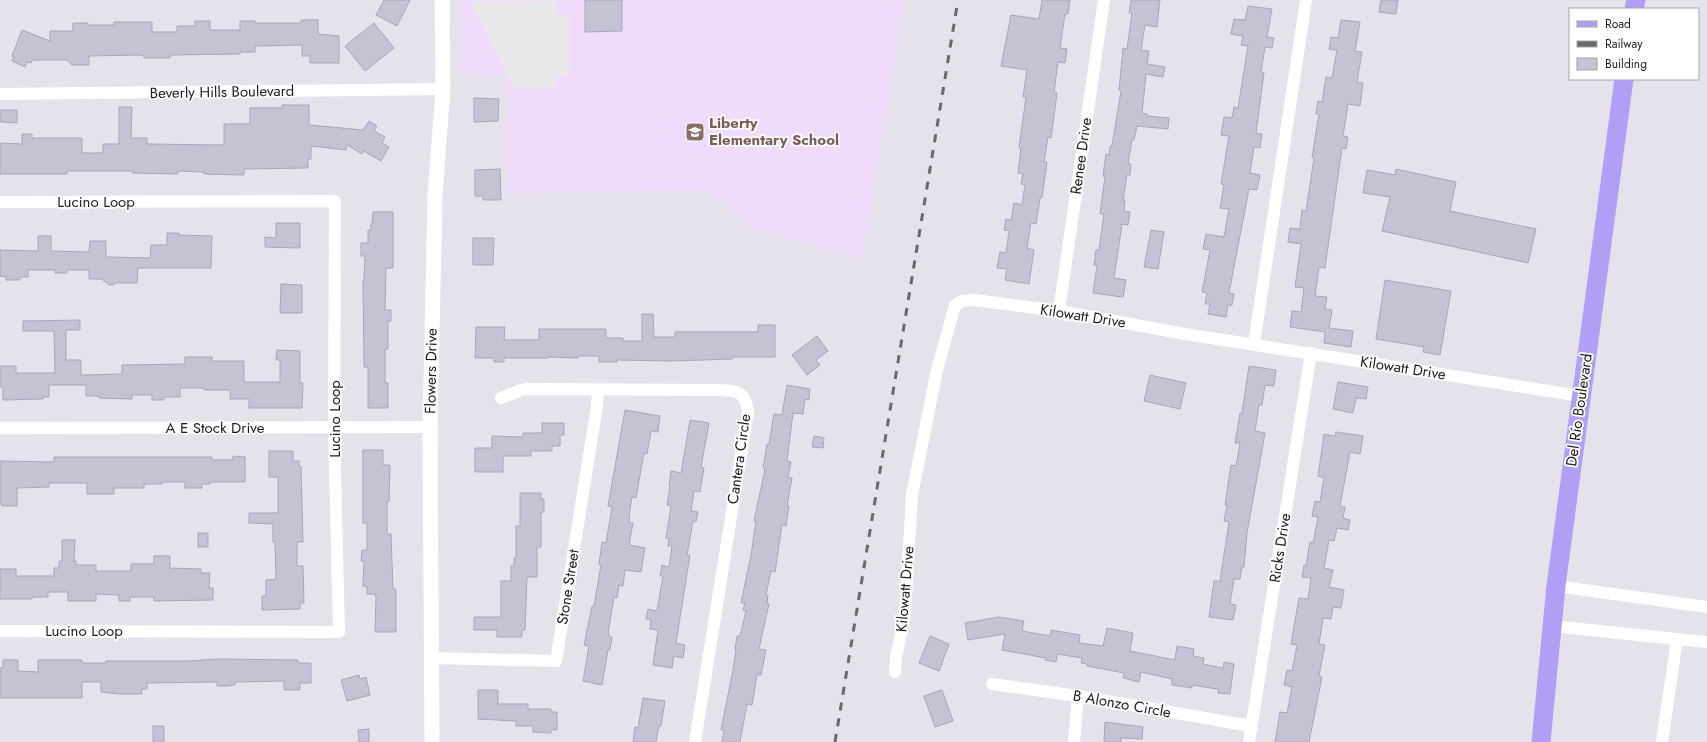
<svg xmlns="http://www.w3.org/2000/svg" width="1707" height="742" viewBox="0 0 1707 742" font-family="Jost,sans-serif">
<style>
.education{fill:#f0dbfc}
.parking{fill:#e8e8e8}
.building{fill:#c4c3d3;stroke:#a7a6bd}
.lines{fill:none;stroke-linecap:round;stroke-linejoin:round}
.minor{stroke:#fff;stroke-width:12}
.tertiary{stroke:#fff;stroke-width:15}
.primary{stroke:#b09ff5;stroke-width:19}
.rail{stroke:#6a6a6a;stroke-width:3;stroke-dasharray:8 8;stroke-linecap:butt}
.labels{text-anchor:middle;stroke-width:3.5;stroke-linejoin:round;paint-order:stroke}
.street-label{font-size:15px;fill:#1c1c1c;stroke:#fff}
.education-label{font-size:15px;font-weight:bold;fill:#785e54;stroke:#fff;text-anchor:start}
</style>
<rect width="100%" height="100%" fill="#e5e2ec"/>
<path class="education" d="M 461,0 L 904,0 L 862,259 L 752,228 L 710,190 L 507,193 L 507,75 L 461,73 Z"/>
<path class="parking" d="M 556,1 L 556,14 L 569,15 L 570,75 L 557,75 L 557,87 L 515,88 L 471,2 Z"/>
<g class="building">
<path d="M 384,0 L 410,0 L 397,26 L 376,15 Z"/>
<path d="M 585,0 L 622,0 L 622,31 L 585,32 Z"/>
<path d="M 1042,0 L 1070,0 L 1068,14 L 1065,14 L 1060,48 L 1067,49 L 1065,63 L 1058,62 L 1054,92 L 1057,93 L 1051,138 L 1048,137 L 1044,162 L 1047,162 L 1042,198 L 1040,198 L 1036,224 L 1031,223 L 1027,248 L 1034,250 L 1029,284 L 1005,280 L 1007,269 L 997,268 L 1000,252 L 1006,253 L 1009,231 L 1004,230 L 1006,219 L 1011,220 L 1014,203 L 1022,205 L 1025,185 L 1021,184 L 1023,174 L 1018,173 L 1021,148 L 1019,148 L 1026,97 L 1023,97 L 1027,70 L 1001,66 L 1011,15 L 1039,19 Z"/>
<path d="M 1131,0 L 1160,0 L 1157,27 L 1145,25 L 1141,50 L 1149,51 L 1147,64 L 1165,67 L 1163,77 L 1146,74 L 1142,113 L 1147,114 L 1147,116 L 1169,118 L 1168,129 L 1137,126 L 1134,140 L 1132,140 L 1128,164 L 1131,164 L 1130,175 L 1127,175 L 1123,200 L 1125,200 L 1124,211 L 1130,212 L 1128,225 L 1122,224 L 1114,278 L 1126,280 L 1123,297 L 1093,293 L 1097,266 L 1094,265 L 1096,250 L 1099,250 L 1104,214 L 1100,214 L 1105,176 L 1103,176 L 1106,154 L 1109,155 L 1110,146 L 1112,146 L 1121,91 L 1119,90 L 1123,48 L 1127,49 L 1132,13 L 1129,13 Z"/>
<path d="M 1381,0 L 1398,0 L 1396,14 L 1379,12 Z"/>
<path d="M 1248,6 L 1272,9 L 1267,37 L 1274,38 L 1272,48 L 1265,47 L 1261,72 L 1264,73 L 1256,133 L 1262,134 L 1260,148 L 1254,147 L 1250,173 L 1260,175 L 1257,190 L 1249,189 L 1229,293 L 1234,294 L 1232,305 L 1228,305 L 1226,317 L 1208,314 L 1210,304 L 1205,304 L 1207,293 L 1202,292 L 1210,250 L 1203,249 L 1206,234 L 1224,237 L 1229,209 L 1220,208 L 1224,185 L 1221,184 L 1229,136 L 1221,135 L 1224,117 L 1232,118 L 1234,107 L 1238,108 L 1248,46 L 1241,45 L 1243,36 L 1231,34 L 1234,19 L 1245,20 Z"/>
<path d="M 301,20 L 318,20 L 318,34 L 339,36 L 339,63 L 310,63 L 310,56 L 302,56 L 302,45 L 255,46 L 255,52 L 240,52 L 240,54 L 170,55 L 170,58 L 144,58 L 144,56 L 139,55 L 89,56 L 89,65 L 72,65 L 67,60 L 32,60 L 31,63 L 27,62 L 25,67 L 12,61 L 14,57 L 12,56 L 22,30 L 50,41 L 50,31 L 73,31 L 73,23 L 88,23 L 88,25 L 114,25 L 114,22 L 152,22 L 152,32 L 177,32 L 177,26 L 195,26 L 195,21 L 210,21 L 210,30 L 240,30 L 240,21 L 255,21 L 255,23 L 301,23 Z"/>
<path d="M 1341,20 L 1360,22 L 1355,51 L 1362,52 L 1357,82 L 1363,83 L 1360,106 L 1348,104 L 1343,136 L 1348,137 L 1346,149 L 1342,148 L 1325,268 L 1319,267 L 1315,296 L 1327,297 L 1325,309 L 1332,310 L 1329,328 L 1353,331 L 1351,347 L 1324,343 L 1325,332 L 1290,327 L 1292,311 L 1301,312 L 1304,288 L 1295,287 L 1301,244 L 1288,242 L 1290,228 L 1300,229 L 1302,210 L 1306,211 L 1314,158 L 1312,157 L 1319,114 L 1316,114 L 1318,101 L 1322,102 L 1326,77 L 1332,78 L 1337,50 L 1329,49 L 1331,37 L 1338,38 Z"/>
<path d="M 374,23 L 394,48 L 365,71 L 345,46 Z"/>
<path d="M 474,98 L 499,99 L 498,121 L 474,122 Z"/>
<path d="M 282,105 L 309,105 L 309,125 L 363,130 L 369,121 L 377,126 L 374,131 L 385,137 L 382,143 L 389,147 L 381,161 L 364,151 L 362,154 L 347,145 L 346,150 L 311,146 L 311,159 L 308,159 L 308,168 L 244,169 L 244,175 L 204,174 L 204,172 L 178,171 L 178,174 L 133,173 L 133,171 L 67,171 L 67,174 L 0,174 L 0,143 L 22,144 L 22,134 L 32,134 L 32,138 L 82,138 L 82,153 L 103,153 L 103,144 L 119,144 L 119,107 L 132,107 L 131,138 L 147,138 L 147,144 L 224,145 L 224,124 L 250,124 L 250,108 L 282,108 Z"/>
<path d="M 0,110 L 17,110 L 17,123 L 0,122 Z"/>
<path d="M 500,169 L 501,200 L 483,200 L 483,196 L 475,196 L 475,170 Z"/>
<path d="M 1396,169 L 1456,182 L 1450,211 L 1536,229 L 1528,263 L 1382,231 L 1390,197 L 1363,193 L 1367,170 L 1395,175 Z"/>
<path d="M 373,212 L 393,212 L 393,268 L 386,268 L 385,310 L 391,310 L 391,321 L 388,321 L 388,349 L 385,349 L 385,383 L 388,383 L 388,408 L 368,408 L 368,367 L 364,367 L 363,280 L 364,280 L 365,256 L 361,256 L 361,243 L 368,243 L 368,230 L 371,230 L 371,224 L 372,224 Z"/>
<path d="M 276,223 L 300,223 L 300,248 L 265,247 L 265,237 L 276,238 Z"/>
<path d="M 1151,230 L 1164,232 L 1158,269 L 1144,267 Z"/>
<path d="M 167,233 L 179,233 L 179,235 L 212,236 L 211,268 L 138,268 L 137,283 L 116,283 L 113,285 L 109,285 L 102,279 L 89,279 L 89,270 L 67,270 L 67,273 L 55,273 L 55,270 L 28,270 L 28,277 L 20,277 L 20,280 L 6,280 L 6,277 L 0,276 L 0,250 L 38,251 L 38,236 L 51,236 L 51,251 L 89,252 L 90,241 L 106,241 L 106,257 L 150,258 L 151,245 L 167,245 Z"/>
<path d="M 473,238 L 494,238 L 493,265 L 473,265 Z"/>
<path d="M 1385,280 L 1451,291 L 1440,355 L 1423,352 L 1424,347 L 1376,339 Z"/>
<path d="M 281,284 L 302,285 L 302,313 L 280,313 Z"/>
<path d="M 642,314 L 653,314 L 654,337 L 675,337 L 675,332 L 758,332 L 758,325 L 775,325 L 775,357 L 732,357 L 732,359 L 671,361 L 617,360 L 617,362 L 599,362 L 599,356 L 578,356 L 578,358 L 548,357 L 548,358 L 504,358 L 504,362 L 494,362 L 494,358 L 475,358 L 476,327 L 505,327 L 504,340 L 539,340 L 539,329 L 606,329 L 606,338 L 623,338 L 623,341 L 642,341 Z"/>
<path d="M 80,320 L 80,330 L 66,330 L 66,360 L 81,360 L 81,375 L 122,374 L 122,365 L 185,364 L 185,357 L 212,357 L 212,361 L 244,361 L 244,382 L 280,382 L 280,360 L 276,360 L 277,350 L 300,351 L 300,383 L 303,383 L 302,408 L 249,408 L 249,399 L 230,399 L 230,390 L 204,390 L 204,388 L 180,388 L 180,397 L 164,397 L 164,400 L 152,400 L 152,395 L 132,395 L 132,399 L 99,398 L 99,396 L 86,396 L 86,385 L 49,385 L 49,397 L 43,397 L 43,399 L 3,400 L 3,387 L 0,387 L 0,366 L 16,366 L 16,373 L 55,373 L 54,331 L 23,331 L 23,321 Z"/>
<path d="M 817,336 L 828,351 L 816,360 L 820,365 L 807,375 L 792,355 Z"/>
<path d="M 1249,366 L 1276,370 L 1274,386 L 1265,385 L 1262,405 L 1259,405 L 1255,431 L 1265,433 L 1247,533 L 1244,567 L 1242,567 L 1240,579 L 1234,579 L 1230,604 L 1236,605 L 1233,620 L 1209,617 L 1214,581 L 1220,581 L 1229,522 L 1224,521 L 1227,505 L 1225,505 L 1231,465 L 1236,466 L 1240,443 L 1235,443 L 1240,413 L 1242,413 Z"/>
<path d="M 1150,375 L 1186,383 L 1180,409 L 1144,401 Z"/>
<path d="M 1338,382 L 1368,387 L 1366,399 L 1356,398 L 1353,413 L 1333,409 Z"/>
<path d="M 787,385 L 810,389 L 809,400 L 805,399 L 803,414 L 793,413 L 787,461 L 791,462 L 788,478 L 792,478 L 787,506 L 789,506 L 786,526 L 782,525 L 775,572 L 771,571 L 766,595 L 768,595 L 767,604 L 769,604 L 759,649 L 766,650 L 761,675 L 757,675 L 752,705 L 747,704 L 740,742 L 722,742 L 724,730 L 721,730 L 733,670 L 736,650 L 735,650 L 737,636 L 740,636 L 746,611 L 743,610 L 745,603 L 741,603 L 751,555 L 756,521 L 754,521 L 765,469 L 763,468 L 767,444 L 769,444 L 774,414 L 782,415 Z"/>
<path d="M 625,410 L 660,416 L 658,432 L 651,431 L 647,454 L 644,453 L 636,498 L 632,497 L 629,516 L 630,517 L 629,523 L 633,523 L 629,545 L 645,548 L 641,572 L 625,570 L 623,586 L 619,585 L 617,598 L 614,597 L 608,633 L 609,633 L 609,637 L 612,637 L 610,650 L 608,650 L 602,685 L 583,681 L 589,646 L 584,645 L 592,606 L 594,606 L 601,565 L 599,564 L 602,542 L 606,543 L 612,507 L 608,506 Z"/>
<path d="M 690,420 L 709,423 L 701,467 L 704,468 L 700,492 L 694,491 L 691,511 L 698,512 L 696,522 L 693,521 L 687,555 L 690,555 L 676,643 L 685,645 L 683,658 L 674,656 L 672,668 L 653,665 L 658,630 L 650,629 L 651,620 L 646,619 L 648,609 L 657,611 L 663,576 L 660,576 L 662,565 L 669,567 L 672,546 L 668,546 L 669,539 L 666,538 L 671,506 L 667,505 L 670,487 L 669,486 L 671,471 L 681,473 Z"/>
<path d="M 542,423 L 564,423 L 564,435 L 560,435 L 560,446 L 552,446 L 552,451 L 531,451 L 531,456 L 503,456 L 503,472 L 475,472 L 475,448 L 492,448 L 492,436 L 523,437 L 523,433 L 542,433 Z"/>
<path d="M 1336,432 L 1363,436 L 1360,454 L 1350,452 L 1340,506 L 1345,507 L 1343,518 L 1350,520 L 1348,530 L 1337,528 L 1334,541 L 1329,540 L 1324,568 L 1333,570 L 1329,587 L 1344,590 L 1341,608 L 1333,607 L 1331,619 L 1323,618 L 1319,644 L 1325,645 L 1319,676 L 1322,677 L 1309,742 L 1275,742 L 1280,712 L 1287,713 L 1292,687 L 1284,685 L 1287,670 L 1292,671 L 1297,645 L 1291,644 L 1299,598 L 1308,599 L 1311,578 L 1302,577 L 1304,565 L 1306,566 L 1310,542 L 1313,543 L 1318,517 L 1312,516 L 1315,501 L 1320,502 L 1324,478 L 1318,476 L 1324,434 L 1335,436 Z"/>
<path d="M 814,436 L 824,438 L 823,448 L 812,447 Z"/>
<path d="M 363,450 L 383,450 L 383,465 L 390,465 L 389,502 L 387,502 L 387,534 L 391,534 L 393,589 L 396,589 L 396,632 L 375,632 L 376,597 L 374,594 L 367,594 L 367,587 L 363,586 L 364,561 L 361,561 L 362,550 L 367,550 L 367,523 L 363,523 Z"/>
<path d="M 269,451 L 293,451 L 293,461 L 299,461 L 299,466 L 301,466 L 303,542 L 297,542 L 297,566 L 303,566 L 304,603 L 300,603 L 300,609 L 262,610 L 262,596 L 266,596 L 266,580 L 276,579 L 275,542 L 273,542 L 273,524 L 249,523 L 249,513 L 278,513 L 278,477 L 269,477 Z"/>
<path d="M 233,456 L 245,457 L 245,482 L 210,482 L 210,484 L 202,484 L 202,488 L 185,488 L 185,482 L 162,482 L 162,484 L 144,484 L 144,488 L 114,488 L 114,494 L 87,494 L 87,483 L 49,483 L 49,487 L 17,488 L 17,506 L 2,506 L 2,504 L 0,504 L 0,461 L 54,462 L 54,457 L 212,457 L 212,460 L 233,460 Z"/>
<path d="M 520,493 L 541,493 L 541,499 L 544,499 L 544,512 L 541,512 L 541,547 L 537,547 L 537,577 L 527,577 L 525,630 L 522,630 L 522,637 L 497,637 L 497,630 L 474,630 L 474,617 L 501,617 L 501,581 L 511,581 L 511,566 L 514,566 L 514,558 L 516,558 L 516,526 L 520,526 Z"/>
<rect x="198" y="533" width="10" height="14"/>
<path d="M 62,540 L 75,540 L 74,561 L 76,561 L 76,565 L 96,565 L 96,571 L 131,571 L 131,564 L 154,564 L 154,556 L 170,556 L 170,568 L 201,569 L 201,573 L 210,573 L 209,588 L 213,588 L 213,600 L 154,601 L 154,597 L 130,597 L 130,601 L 119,601 L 119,595 L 96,594 L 96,601 L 68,601 L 68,592 L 48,592 L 48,597 L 32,597 L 32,599 L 0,599 L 0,569 L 16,569 L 16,576 L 54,576 L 54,568 L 59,568 L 59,561 L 62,561 Z"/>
<path d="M 999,617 L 1024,621 L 1022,631 L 1050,636 L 1051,630 L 1080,635 L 1079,643 L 1103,646 L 1107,628 L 1133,633 L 1130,651 L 1175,660 L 1177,646 L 1194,649 L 1193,656 L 1204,658 L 1203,664 L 1223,668 L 1224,662 L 1234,664 L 1230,694 L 1218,693 L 1218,689 L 1192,685 L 1192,688 L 1172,685 L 1172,679 L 1141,672 L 1139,682 L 1123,678 L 1124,673 L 1087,666 L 1087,664 L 1081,663 L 1082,658 L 1057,654 L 1056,662 L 1045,660 L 1046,658 L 1002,650 L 1005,634 L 968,640 L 965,623 Z"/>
<path d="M 930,636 L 949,644 L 939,671 L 919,663 Z"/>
<path d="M 217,659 L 298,660 L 298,663 L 311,663 L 311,683 L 300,683 L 300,690 L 284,690 L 284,681 L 235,682 L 235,685 L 227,686 L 217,686 L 217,682 L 147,683 L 147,689 L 142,689 L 142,694 L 120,694 L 101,692 L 101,682 L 82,682 L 82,698 L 0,698 L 0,668 L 3,668 L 3,660 L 18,660 L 18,671 L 38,672 L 38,660 L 82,660 L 82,663 L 106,663 L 106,661 L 188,661 Z"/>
<path d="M 359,675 L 360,679 L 366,677 L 370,695 L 347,701 L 341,680 Z"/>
<path d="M 478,690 L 498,690 L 498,704 L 528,704 L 528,709 L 551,709 L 551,712 L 557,712 L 557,730 L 551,730 L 551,733 L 533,732 L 533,726 L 516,726 L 516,721 L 478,719 Z"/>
<path d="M 942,690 L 953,721 L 935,727 L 924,696 Z"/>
<path d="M 643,698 L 665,701 L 661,726 L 659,726 L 656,742 L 633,742 L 635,727 L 638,728 Z"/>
<path d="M 1105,722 L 1143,727 L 1142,739 L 1121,738 L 1121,742 L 1104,742 Z"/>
<rect x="153" y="726" width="11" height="16"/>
<path d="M 369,729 L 369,742 L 359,742 L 358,730 Z"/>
</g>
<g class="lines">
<g class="minor">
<path d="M 0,94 L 443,89"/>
<path d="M 0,202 L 335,201 L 334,428 L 339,632 L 0,631"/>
<path d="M 1059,311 L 1104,0"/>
<path d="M 1254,344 L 1306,0"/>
<path d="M 501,398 L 524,389 L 718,390 C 737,391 745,391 748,411 L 695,742"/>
<path d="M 0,428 L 430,427"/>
<path d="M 1556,586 L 1707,607"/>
<path d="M 1551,626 L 1677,639"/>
<path d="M 432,658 L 556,661 L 597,406 L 598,390"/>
<path d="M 895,672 L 896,657 L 905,615 L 912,495 L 937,370 L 955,305 L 962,301 L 975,300 L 1059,311 L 1191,335 L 1581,396"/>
<path d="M 992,684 L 1078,696 L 1251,726"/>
<path d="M 1074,742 L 1078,696"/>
<path d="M 1249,742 L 1311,353"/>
<path d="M 1662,742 L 1677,639 L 1707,642"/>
</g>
<path class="tertiary" d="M 432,742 L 430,427 L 435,194 L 443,89 L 442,0"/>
<g class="primary">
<path d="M 1634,9 L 1636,0"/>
<path d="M 1541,742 L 1556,586 L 1624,79"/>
</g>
<path class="rail" d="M 835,742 L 958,0"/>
</g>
<defs>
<symbol id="school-square" viewBox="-11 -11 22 22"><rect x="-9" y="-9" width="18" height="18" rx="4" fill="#8d6e63" stroke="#fff"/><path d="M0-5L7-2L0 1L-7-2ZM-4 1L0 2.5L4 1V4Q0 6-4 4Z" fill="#fff"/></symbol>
</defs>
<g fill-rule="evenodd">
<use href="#school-square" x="684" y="121" width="22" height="22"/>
</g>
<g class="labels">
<g class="street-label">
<text transform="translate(222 92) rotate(-1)" y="5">Beverly Hills Boulevard</text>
<text transform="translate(1081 156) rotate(-82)" y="5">Renee Drive</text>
<text x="96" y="207">Lucino Loop</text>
<text transform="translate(1083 316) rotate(9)" y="5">Kilowatt Drive</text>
<text transform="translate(1403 368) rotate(9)" y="5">Kilowatt Drive</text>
<text transform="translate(431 371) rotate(-89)" y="5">Flowers Drive</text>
<text transform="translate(1579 410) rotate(-82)" y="5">Del Río Boulevard</text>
<text transform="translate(335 419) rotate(-90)" y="5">Lucino Loop</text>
<text x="215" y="433">A E Stock Drive</text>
<text transform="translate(739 459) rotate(-82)" y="5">Cantera Circle</text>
<text transform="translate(1280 548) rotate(-81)" y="5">Ricks Drive</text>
<text transform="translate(568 587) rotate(-81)" y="5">Stone Street</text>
<text transform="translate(905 589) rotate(-85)" y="5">Kilowatt Drive</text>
<text x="84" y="636">Lucino Loop</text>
<text transform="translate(1122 704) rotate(10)" y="5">B Alonzo Circle</text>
</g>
<g class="education-label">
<text x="709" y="128">Liberty<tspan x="709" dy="17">Elementary School</tspan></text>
</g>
</g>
<rect x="1569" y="8" width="130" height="72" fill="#ffffff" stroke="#a4a4a4"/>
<rect x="1577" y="21" width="20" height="6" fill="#b09ff5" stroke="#a4a4a4"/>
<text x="1605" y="28" font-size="12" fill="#1c1c1c">Road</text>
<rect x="1577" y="41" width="20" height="6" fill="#6a6a6a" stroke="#a4a4a4"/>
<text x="1605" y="48" font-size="12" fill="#1c1c1c">Railway</text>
<rect x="1577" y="58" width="20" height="12" fill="#c4c3d3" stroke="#a4a4a4"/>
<text x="1605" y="68" font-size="12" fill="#1c1c1c">Building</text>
</svg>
